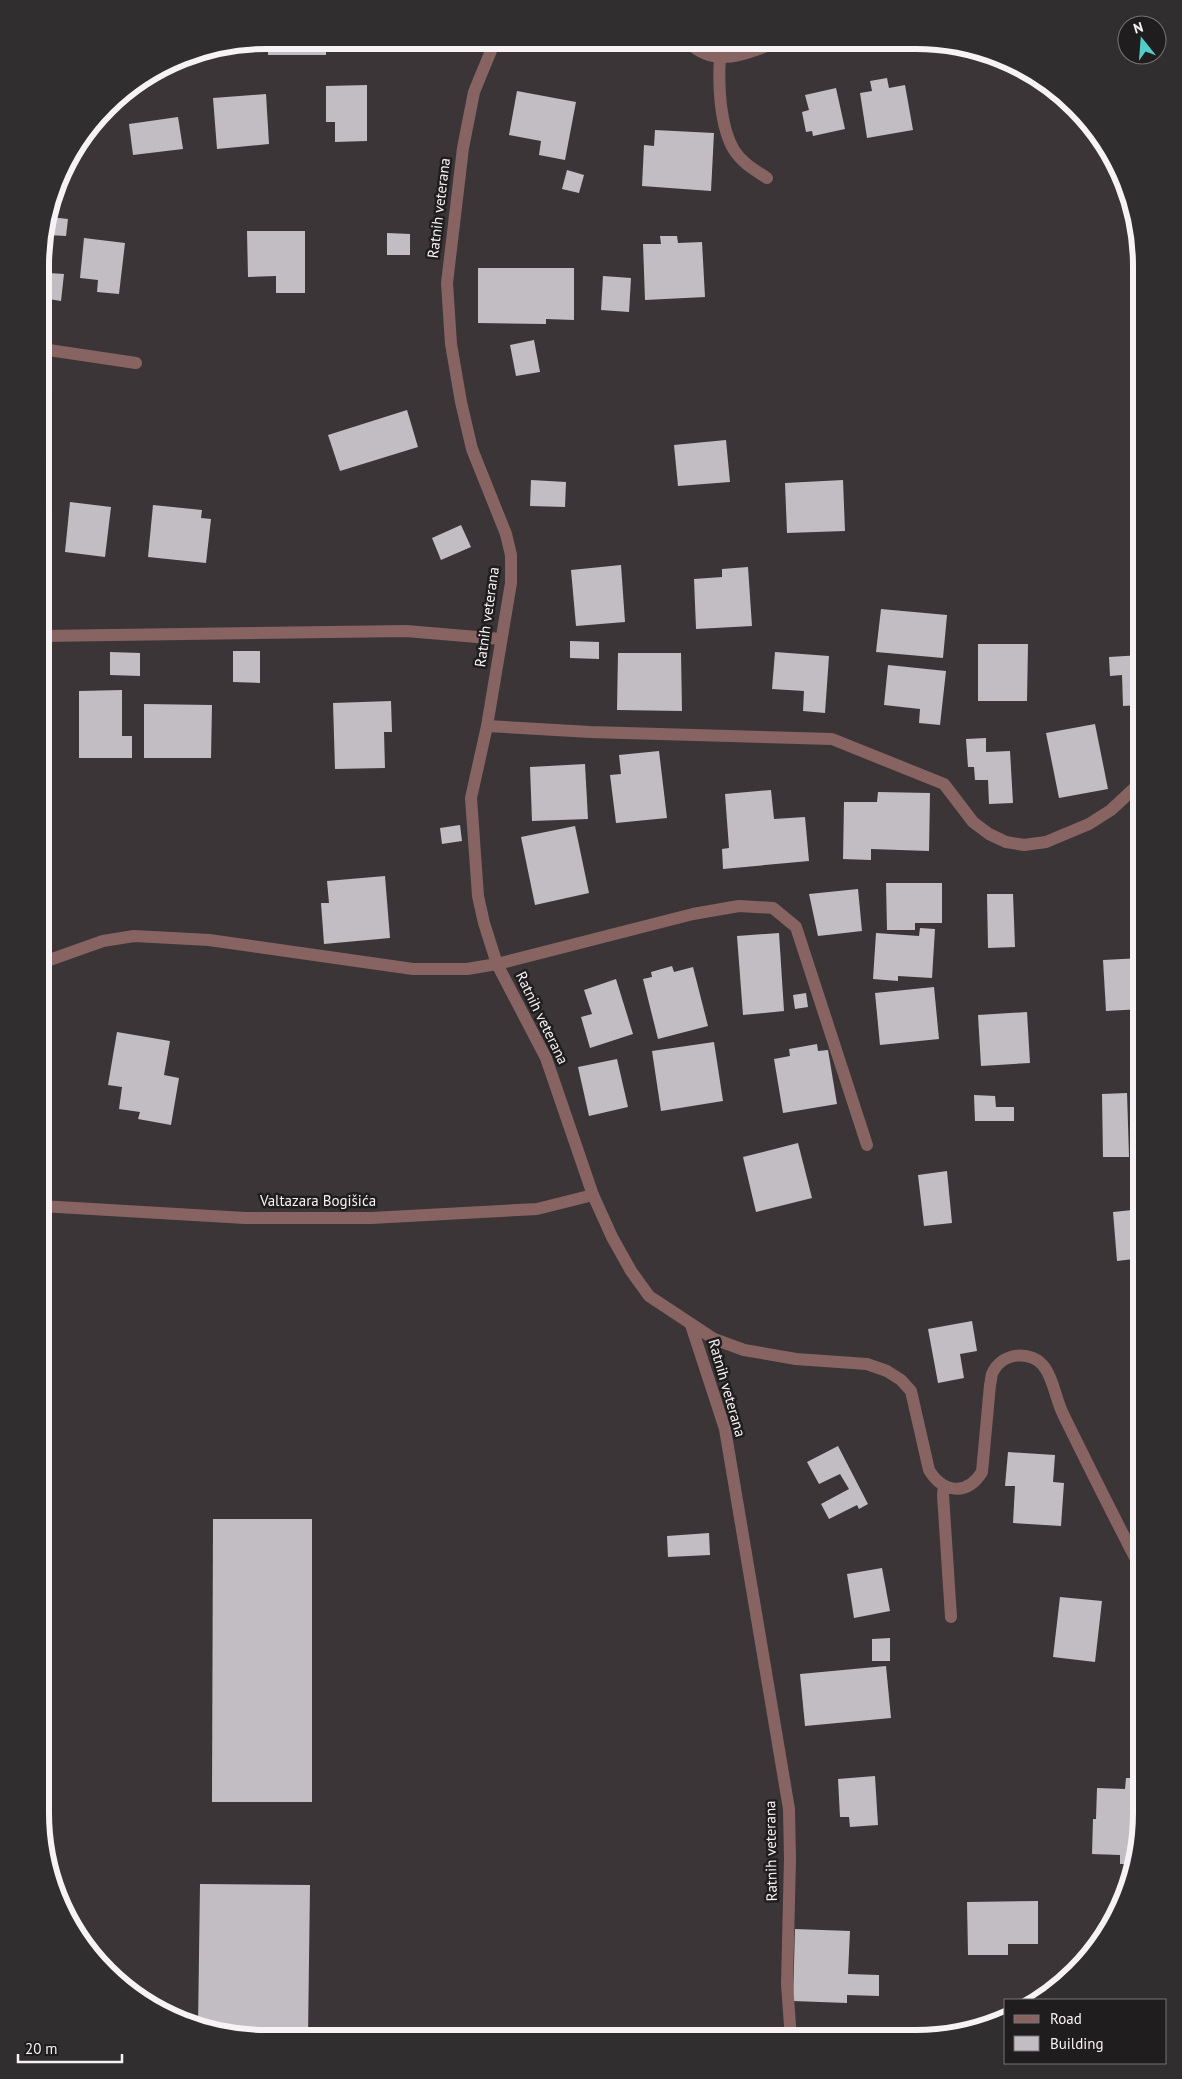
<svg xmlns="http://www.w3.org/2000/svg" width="1182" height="2079" viewBox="0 0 1182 2079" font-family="'PT Sans',sans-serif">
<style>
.building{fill:#c2bdc3}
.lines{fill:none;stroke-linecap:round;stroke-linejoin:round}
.minor{stroke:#876462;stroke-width:12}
.labels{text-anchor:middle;stroke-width:5;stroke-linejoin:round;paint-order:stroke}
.street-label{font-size:15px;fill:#f7f3f4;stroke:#201d1e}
.rim{fill:none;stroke:#f7f3f4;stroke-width:6}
</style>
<rect width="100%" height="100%" fill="#3b3537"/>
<g class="building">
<rect x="268" y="40" width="58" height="15"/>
<path d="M 887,78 L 889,88 L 905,85 L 913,130 L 867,138 L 860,93 L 872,91 L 870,81 Z"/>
<path d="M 367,85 L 367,141 L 335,142 L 335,122 L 326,122 L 326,86 Z"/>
<path d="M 836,88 L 845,129 L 813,136 L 812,131 L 806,132 L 802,112 L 809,110 L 805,95 Z"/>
<path d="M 517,91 L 576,102 L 565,160 L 539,155 L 541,141 L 509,135 Z"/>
<path d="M 266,94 L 269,144 L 217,149 L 213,98 Z"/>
<path d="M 178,117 L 183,149 L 133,155 L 129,124 Z"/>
<path d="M 655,130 L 714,133 L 711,191 L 642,186 L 644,145 L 654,146 Z"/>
<path d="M 567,170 L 584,175 L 579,193 L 562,189 Z"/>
<path d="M 50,217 L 68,219 L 66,236 L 48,235 Z"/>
<path d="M 247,231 L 305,231 L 305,293 L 276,293 L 276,276 L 248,277 Z"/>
<path d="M 387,233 L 410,234 L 410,255 L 387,255 Z"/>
<path d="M 660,236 L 677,236 L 678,243 L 702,242 L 705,297 L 645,300 L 643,244 L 661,244 Z"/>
<path d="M 84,238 L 125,243 L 119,294 L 97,292 L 98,280 L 80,278 Z"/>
<path d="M 478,268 L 574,268 L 574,320 L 546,319 L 546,324 L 478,323 Z"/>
<path d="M 49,273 L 64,274 L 61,301 L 42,298 L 42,281 L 48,282 Z"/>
<path d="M 603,276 L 631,278 L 629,312 L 601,310 Z"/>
<path d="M 534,340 L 540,372 L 516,376 L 510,345 Z"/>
<path d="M 407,410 L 418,447 L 340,471 L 328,435 Z"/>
<path d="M 726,440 L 730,482 L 678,486 L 674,445 Z"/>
<path d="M 531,480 L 566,482 L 565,507 L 530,506 Z"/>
<path d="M 843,480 L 845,531 L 787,533 L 785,483 Z"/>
<path d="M 70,502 L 111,507 L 105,557 L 65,552 Z"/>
<path d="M 153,505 L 202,510 L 201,518 L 211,519 L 206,563 L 148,557 Z"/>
<path d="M 461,525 L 471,547 L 441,560 L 432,538 Z"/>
<path d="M 621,565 L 625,622 L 576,626 L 571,570 Z"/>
<path d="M 748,567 L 752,626 L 696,629 L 694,579 L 722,577 L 722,569 Z"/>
<path d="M 881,609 L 947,615 L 943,658 L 876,652 Z"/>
<path d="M 570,641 L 599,642 L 599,659 L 570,658 Z"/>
<path d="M 978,644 L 1028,644 L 1027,701 L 978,701 Z"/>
<path d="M 233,651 L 260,651 L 260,683 L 233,682 Z"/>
<path d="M 110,652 L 140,653 L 140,676 L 110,675 Z"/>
<path d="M 775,652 L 829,656 L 825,713 L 803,711 L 804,691 L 772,689 Z"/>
<path d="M 618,653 L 681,653 L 682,711 L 617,710 Z"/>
<path d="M 1142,655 L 1142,705 L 1123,706 L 1122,675 L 1110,676 L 1109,657 Z"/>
<path d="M 888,665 L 946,671 L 940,725 L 919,723 L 920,709 L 884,705 Z"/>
<path d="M 122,690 L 122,736 L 132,736 L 132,758 L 79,758 L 79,691 Z"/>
<path d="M 391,701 L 392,732 L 384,732 L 385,768 L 335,769 L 333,703 Z"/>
<path d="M 144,704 L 212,705 L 211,758 L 144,758 Z"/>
<path d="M 1095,724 L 1108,789 L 1059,798 L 1046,733 Z"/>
<path d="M 986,738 L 986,752 L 1010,751 L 1013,803 L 989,804 L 988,780 L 975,780 L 974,767 L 968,767 L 966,739 Z"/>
<path d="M 659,751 L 667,818 L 616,823 L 610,775 L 621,774 L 619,755 Z"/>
<path d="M 585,764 L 588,819 L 532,821 L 530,767 Z"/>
<path d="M 771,790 L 774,819 L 805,817 L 809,861 L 723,869 L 722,849 L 729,848 L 725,794 Z"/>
<path d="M 878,792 L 930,793 L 929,851 L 871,849 L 871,860 L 843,859 L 844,802 L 877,802 Z"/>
<path d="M 460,825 L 462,841 L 442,844 L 440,828 Z"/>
<path d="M 575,826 L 589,893 L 535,905 L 521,837 Z"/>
<path d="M 385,876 L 390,938 L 324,944 L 321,903 L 329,903 L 327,881 Z"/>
<path d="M 886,883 L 942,883 L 942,923 L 915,923 L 915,930 L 887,930 Z"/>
<path d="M 858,889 L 862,931 L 818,936 L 809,894 Z"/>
<path d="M 987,894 L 1013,894 L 1015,947 L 988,948 Z"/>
<path d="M 920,928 L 935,929 L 932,978 L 898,976 L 898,981 L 873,979 L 876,933 L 919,936 Z"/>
<path d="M 779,933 L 784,1011 L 743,1015 L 737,936 Z"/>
<path d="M 1142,958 L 1142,1009 L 1106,1011 L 1103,960 Z"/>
<path d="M 672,966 L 674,972 L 693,967 L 708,1026 L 658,1039 L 643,979 L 652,977 L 651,972 Z"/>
<path d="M 616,979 L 633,1034 L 590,1048 L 581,1017 L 592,1014 L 584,990 Z"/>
<path d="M 934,987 L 939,1039 L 880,1045 L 875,993 Z"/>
<path d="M 806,993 L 808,1007 L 795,1009 L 793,995 Z"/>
<path d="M 1027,1012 L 1030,1063 L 981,1066 L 978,1015 Z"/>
<path d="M 117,1032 L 170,1041 L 164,1075 L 179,1078 L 171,1125 L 138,1119 L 140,1112 L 119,1109 L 122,1087 L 108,1085 Z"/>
<path d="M 714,1042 L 723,1101 L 661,1111 L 652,1051 Z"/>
<path d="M 817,1044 L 818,1051 L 828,1050 L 837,1104 L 783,1113 L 774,1059 L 790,1056 L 789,1049 Z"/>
<path d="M 617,1059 L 628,1107 L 589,1116 L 578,1067 Z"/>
<path d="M 1127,1093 L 1129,1157 L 1103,1157 L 1102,1094 Z"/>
<path d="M 974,1095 L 995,1096 L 996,1107 L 1014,1107 L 1014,1121 L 975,1121 Z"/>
<path d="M 798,1143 L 812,1198 L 756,1212 L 743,1157 Z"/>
<path d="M 947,1171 L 952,1223 L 924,1226 L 918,1175 Z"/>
<path d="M 1142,1209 L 1142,1258 L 1117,1261 L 1113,1212 Z"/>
<path d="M 972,1321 L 977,1351 L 960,1354 L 964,1378 L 938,1383 L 928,1329 Z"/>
<path d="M 838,1446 L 868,1504 L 859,1509 L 857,1505 L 829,1519 L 821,1504 L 849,1489 L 840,1474 L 819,1484 L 807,1462 Z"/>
<path d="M 1008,1452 L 1055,1455 L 1053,1482 L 1064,1483 L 1061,1526 L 1013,1523 L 1015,1486 L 1005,1486 Z"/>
<path d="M 213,1519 L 312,1519 L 312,1802 L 212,1802 Z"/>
<path d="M 709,1533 L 710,1555 L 668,1557 L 667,1536 Z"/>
<path d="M 882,1568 L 890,1611 L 854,1618 L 847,1574 Z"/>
<path d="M 1060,1597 L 1102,1601 L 1095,1662 L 1053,1657 Z"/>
<path d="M 890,1638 L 890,1661 L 872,1661 L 872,1639 Z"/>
<path d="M 886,1666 L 891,1718 L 805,1726 L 800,1674 Z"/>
<path d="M 875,1776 L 878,1825 L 850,1827 L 849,1817 L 840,1817 L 838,1779 Z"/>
<path d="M 1126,1778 L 1142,1778 L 1141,1820 L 1138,1820 L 1137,1847 L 1133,1864 L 1120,1864 L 1120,1855 L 1092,1854 L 1093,1819 L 1096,1819 L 1097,1788 L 1125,1789 Z"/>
<path d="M 200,1884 L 310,1885 L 308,2037 L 236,2037 L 198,2027 Z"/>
<path d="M 1038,1901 L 1038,1944 L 1008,1944 L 1008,1955 L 968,1955 L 967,1902 Z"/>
<path d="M 795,1929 L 850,1931 L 848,1974 L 879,1975 L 879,1996 L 847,1995 L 847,2003 L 793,2001 Z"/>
</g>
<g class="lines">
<g class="minor">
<path d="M 495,41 L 474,92 L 463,148 L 447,283 L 451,344 L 461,402 L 472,449 L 506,534 L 511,555 L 511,583 L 487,726 L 471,798 L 478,896 L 484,923 L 497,964 L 546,1058 L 593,1195 L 612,1237 L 631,1271 L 649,1296 L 714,1339 L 744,1350 L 796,1359 L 867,1364 L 887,1371 L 901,1380 L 911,1391 L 929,1470 C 943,1493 967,1496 982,1472 L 990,1385 C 991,1382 991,1377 992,1374 C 1001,1352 1032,1349 1045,1368 C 1054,1381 1056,1400 1063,1414 C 1089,1467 1115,1519 1142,1571"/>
<path d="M 689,43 C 716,68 744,54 775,43"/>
<path d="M 720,58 C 718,85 720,127 734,150 C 742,163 755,170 767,178"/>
<path d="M 42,349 L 136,363"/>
<path d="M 41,636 L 406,631 L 501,639"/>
<path d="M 487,726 L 590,732 L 832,739 L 944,784 L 973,822 L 989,834 L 1006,842 L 1024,845 L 1046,842 L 1089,824 L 1111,810 L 1142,781"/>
<path d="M 41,963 L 103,941 L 134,936 L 209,940 L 413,969 L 467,969 L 497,964 L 693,914 L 739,906 L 773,908 L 796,927 L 867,1145"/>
<path d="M 41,1206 L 245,1218 L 371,1218 L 537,1209 L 593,1195"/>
<path d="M 691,1325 L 725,1429 L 789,1809 L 790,1859 L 787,1984 L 791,2039"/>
<path d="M 944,1486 L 943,1495 L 951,1617"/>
</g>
</g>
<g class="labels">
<g class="street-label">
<text transform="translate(439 208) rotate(-83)" y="5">Ratnih veterana</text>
<text transform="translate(487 617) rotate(-82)" y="5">Ratnih veterana</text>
<text transform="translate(542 1018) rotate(64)" y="5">Ratnih veterana</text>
<text x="318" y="1206">Valtazara Bogišića</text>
<text transform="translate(727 1388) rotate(74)" y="5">Ratnih veterana</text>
<text transform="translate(771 1851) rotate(-91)" y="5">Ratnih veterana</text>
</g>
</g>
<path d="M0 0H1182V2079H0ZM266 49H916A217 217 0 0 1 1133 266V1813A217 217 0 0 1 916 2030H266A217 217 0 0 1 49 1813V266A217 217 0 0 1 266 49Z" fill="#312e2f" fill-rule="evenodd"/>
<path class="rim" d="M266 49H916A217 217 0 0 1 1133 266V1813A217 217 0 0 1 916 2030H266A217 217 0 0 1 49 1813V266A217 217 0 0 1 266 49Z"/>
<rect x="1004" y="1999" width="162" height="65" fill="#201d1e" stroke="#767374"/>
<rect x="1014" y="2015" width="25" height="8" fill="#876462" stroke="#767374"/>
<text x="1050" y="2024" font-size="15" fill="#f7f3f4">Road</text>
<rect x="1014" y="2036" width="25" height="15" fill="#c2bdc3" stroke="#767374"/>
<text x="1050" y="2049" font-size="15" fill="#f7f3f4">Building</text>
<g transform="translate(1142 40) rotate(343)"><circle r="24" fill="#201d1e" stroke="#767374"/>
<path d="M0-4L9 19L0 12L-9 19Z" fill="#53cdc9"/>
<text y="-8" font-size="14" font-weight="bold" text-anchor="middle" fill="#f7f3f4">N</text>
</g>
<path d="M18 2054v8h104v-8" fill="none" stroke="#f7f3f4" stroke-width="2.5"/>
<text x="25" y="2054" font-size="15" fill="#f7f3f4" stroke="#201d1e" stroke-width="4" paint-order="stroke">20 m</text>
</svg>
